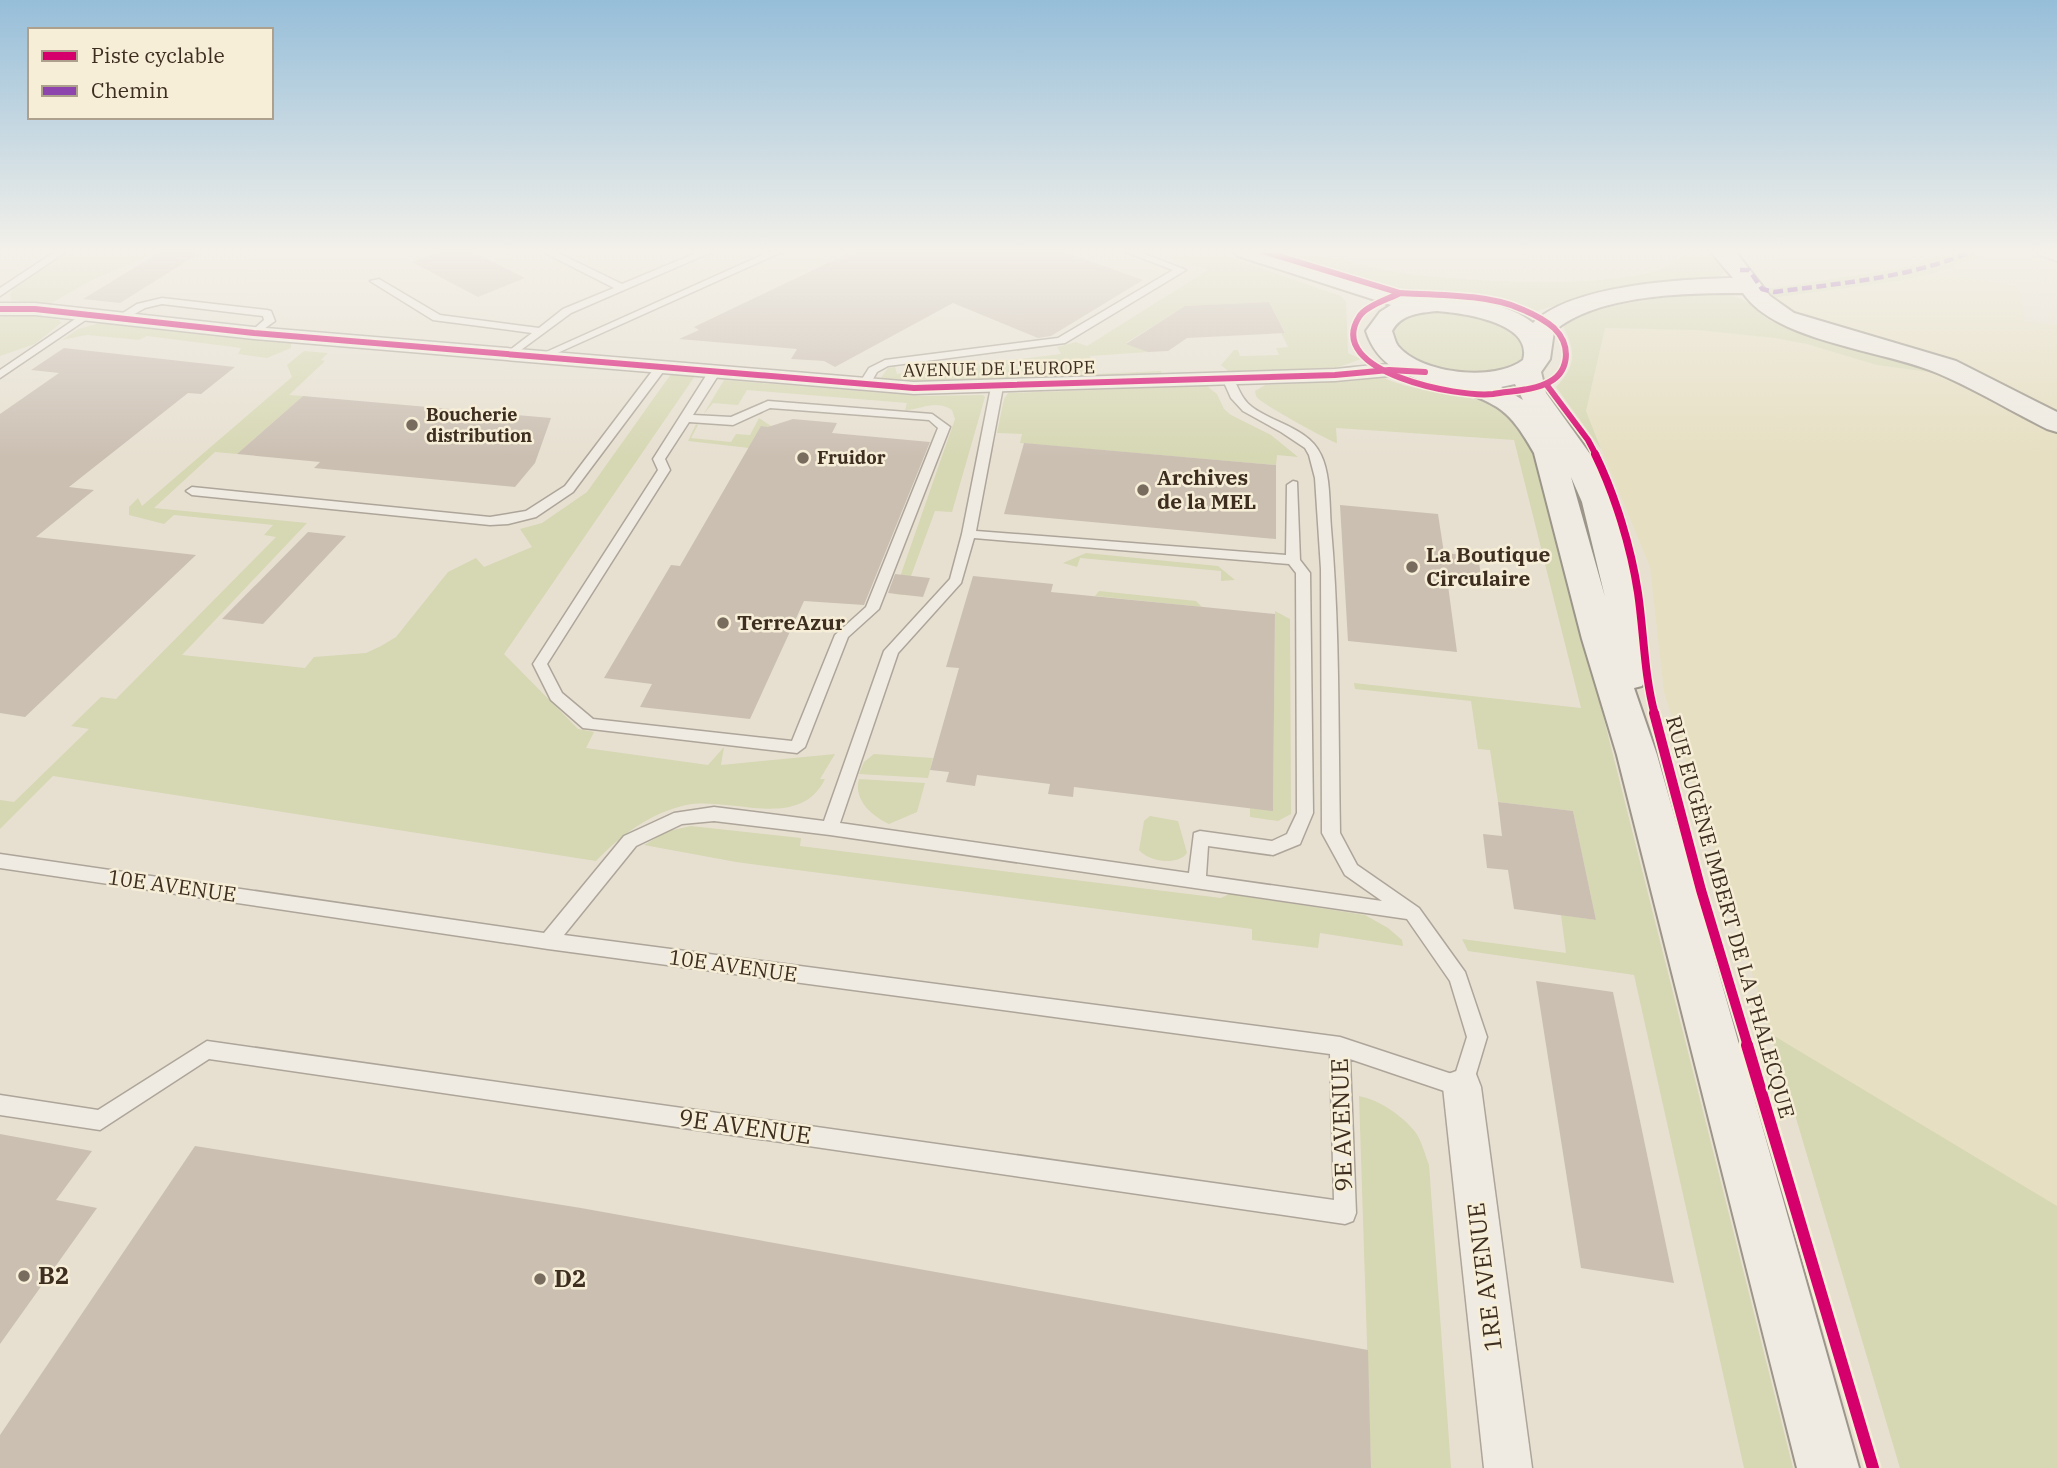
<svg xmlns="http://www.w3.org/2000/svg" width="2057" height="1468" viewBox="0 0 2057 1468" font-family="'IBM Plex Serif',serif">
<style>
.farmland{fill:#e6dfc2}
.green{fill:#d6d7b3}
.building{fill:#cbbfb2}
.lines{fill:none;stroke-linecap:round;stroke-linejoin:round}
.lane-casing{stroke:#ada599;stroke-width:3}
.street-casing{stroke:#ada599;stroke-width:3}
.secondary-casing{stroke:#9c958a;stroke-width:4}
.lane{fill:#efebe3;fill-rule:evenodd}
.street{fill:#efebe3;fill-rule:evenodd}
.secondary{fill:#efebe3;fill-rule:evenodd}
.quiet{stroke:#8e44ad;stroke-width:4.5;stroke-dasharray:10 4.5;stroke-linecap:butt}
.cycleway-far3-casing{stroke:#f7eed8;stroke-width:9}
.cycleway-far2-casing{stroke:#f7eed8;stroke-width:11}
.cycleway-far1-casing{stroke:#f7eed8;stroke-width:14}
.cycleway-casing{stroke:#f7eed8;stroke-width:17}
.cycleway-far3{stroke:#d6006c;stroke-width:6}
.cycleway-far2{stroke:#d6006c;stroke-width:8}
.cycleway-far1{stroke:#d6006c;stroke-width:10}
.cycleway{stroke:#d6006c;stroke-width:12}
.poi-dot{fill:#786c5e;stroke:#f7eed8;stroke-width:2.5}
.labels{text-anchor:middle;stroke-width:5;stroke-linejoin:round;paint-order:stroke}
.far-street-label{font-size:18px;fill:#3d2e20;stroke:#f7eed8}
.far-poi-label{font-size:18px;font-weight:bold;fill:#3d2e20;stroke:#f7eed8;text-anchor:start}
.poi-label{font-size:21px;font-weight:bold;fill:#3d2e20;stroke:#f7eed8;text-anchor:start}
.street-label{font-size:21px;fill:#3d2e20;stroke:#f7eed8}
.near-street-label{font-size:24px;fill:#3d2e20;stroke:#f7eed8}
.near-poi-label{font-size:24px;font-weight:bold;fill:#3d2e20;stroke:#f7eed8;text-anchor:start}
</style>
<rect width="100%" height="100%" fill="#e7e0d1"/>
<path class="farmland" d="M 1934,273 L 2017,286 L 2025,321 L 2057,325 L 2057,1468 L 1900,1468 L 1771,1034 L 1664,692 L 1650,567 L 1586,411 L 1605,328 L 1698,330 L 1775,338 L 1807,344 L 1877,365 L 1943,374 L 1822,325 L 1777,305 L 1772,298 L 1899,281 Z"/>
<g class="green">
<path d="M 70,251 L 158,251 L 90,281 L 50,304 L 11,300 L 10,294 L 14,288 Z"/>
<path d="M 1157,251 L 1210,251 L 1341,296 L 1346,302 L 1348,353 L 1361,359 L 1333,369 L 1228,371 L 1221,365 L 1234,350 L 1238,350 L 1240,356 L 1279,355 L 1276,348 L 1288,347 L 1281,333 L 1285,332 L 1269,302 L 1185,306 L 1126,343 L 1148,352 L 1090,356 L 1094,374 L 1161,371 L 1162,376 L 919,384 L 880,379 L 888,368 L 895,367 L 897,374 L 1061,354 L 1057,347 L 1076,342 L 1087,346 L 1208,270 Z"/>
<path d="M 1276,251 C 1319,251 1360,267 1403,273 C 1453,281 1649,294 1682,257 L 1682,251 L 1708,251 L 1727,270 L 1718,277 L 1708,279 L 1581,298 L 1536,311 L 1473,295 L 1397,291 Z"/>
<path d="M 1954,251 L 1994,251 L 1934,273 L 1899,281 L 1772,298 L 1766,289 L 1903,268 Z"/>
<path d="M 1699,294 C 1717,294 1735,293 1750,304 C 1758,310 1763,317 1773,322 L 1943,374 L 1877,365 L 1807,344 L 1775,338 L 1698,330 L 1605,328 L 1586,411 L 1601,449 L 1556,387 C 1577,365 1576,351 1562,324 C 1604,303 1653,298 1699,294 Z"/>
<path d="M 1446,311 C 1472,316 1503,318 1521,341 L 1523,356 C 1499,390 1409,372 1392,337 L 1398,323 L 1417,314 Z"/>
<path d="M 29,315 L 59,320 L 61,323 L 35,344 L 0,356 L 0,317 Z"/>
<path d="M 100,323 L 291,343 L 291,348 L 267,358 L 238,354 L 241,348 L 147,336 L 139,340 L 87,335 L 62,340 L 78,329 Z"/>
<path d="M 304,351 L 328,353 L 321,360 L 325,361 L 289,395 L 303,396 L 237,454 L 215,452 L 154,508 L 307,523 L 182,655 L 305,668 L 314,657 L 366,653 L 381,646 L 396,637 L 448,572 L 476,558 L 484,567 L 532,547 L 520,529 L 542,523 L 587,492 L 671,374 L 695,376 L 504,654 L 578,729 L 594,732 L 586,748 L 708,765 L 724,747 L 721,765 L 835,754 L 820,779 L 825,779 C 799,832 731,796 686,805 C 650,813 621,835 596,861 L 53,776 L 0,829 L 0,800 L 14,802 L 89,729 L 71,726 L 101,697 L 116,699 L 276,537 L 264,535 L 273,525 L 174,515 L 164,524 L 129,515 L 129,507 L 138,498 L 142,506 L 292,377 L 287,365 Z"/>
<path d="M 1381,376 C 1416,397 1498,391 1519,422 C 1528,434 1533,449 1539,462 L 1793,1468 L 1744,1468 L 1634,975 L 1468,951 L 1462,939 L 1566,953 L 1561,915 L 1596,920 L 1573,811 L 1498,802 L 1490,750 L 1478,749 L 1471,701 L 1355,689 L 1354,683 L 1581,708 L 1514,440 L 1336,428 L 1337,443 C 1328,441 1268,407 1260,400 C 1256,397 1256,396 1255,391 L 1265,385 L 1354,381 Z"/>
<path d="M 724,380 L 920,396 L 983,395 L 985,397 L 952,512 L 935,511 L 904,595 L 894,594 L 955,419 L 952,410 C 934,399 922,410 905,410 L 907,403 L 747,390 L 738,405 L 713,403 L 703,415 Z"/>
<path d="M 1207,386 L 1217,394 L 1224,409 L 1231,415 L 1271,435 L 1298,457 L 1277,455 L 1276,465 L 1020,443 L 1022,434 L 997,433 L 1004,399 L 1008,393 Z"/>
<path d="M 759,418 L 771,426 L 749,448 L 688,441 L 696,424 L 698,425 L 691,438 L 731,442 L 736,434 L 750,435 Z"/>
<path d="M 1086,553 L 1218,566 L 1235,580 L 1221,581 L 1221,571 L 1080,558 L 1077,567 L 1063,563 Z"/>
<path d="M 1099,591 L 1196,601 L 1202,607 L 1095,596 Z"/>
<path d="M 1275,611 L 1290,619 L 1291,814 L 1278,821 L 1250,817 L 1250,808 L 1273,810 Z"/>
<path d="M 874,754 L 933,758 L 928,778 L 859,774 L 864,762 Z"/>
<path d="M 859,779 L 925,783 L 917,812 L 889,824 C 872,816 853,800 859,779 Z"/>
<path d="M 1150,816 L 1178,821 L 1187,853 C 1177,866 1149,862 1139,850 L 1144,821 Z"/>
<path d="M 691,826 L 801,838 L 800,846 L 1221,898 L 1229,894 L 1365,915 L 1388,928 L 1402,940 L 1403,946 L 1320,933 L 1318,948 L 1252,940 L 1252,929 L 736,862 L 644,845 L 668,831 Z"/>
<path d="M 1771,1034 L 2057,1206 L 2057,1468 L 1900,1468 Z"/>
<path d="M 1359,1096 C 1380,1100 1403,1116 1416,1133 C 1422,1142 1425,1155 1429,1165 L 1451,1468 L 1371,1468 Z"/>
</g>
<g class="building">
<path d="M 162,251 L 203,251 L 120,303 L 83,299 Z"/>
<path d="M 441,251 L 471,251 L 525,278 L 478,297 L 412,262 Z"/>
<path d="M 853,251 L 1062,251 L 1143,280 L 1051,336 L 1038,338 L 953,303 L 835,367 L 824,361 L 791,359 L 797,349 L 679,339 L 699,330 L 694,327 Z"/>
<path d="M 1269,302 L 1285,333 L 1187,338 L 1168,351 L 1148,352 L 1126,344 L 1185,306 Z"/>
<path d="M 64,348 L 235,367 L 201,394 L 188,393 L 69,487 L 94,490 L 36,537 L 196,555 L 25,717 L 0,713 L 0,414 L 59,373 L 31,370 Z"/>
<path d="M 303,396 L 551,418 L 535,463 L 515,487 L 314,468 L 320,462 L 237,454 Z"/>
<path d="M 793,419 L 837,423 L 832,433 L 930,442 L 864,605 L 804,601 L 750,719 L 640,707 L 652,684 L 604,678 L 671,565 L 680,566 L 761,426 L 768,427 Z"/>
<path d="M 1024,443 L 1276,465 L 1276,539 L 1004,514 Z"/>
<path d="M 1340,505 L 1438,514 L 1444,553 L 1478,556 L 1482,582 L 1447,578 L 1457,652 L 1348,641 Z"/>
<path d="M 308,532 L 346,536 L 263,624 L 222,619 Z"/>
<path d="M 895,574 L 930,578 L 923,597 L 888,593 Z"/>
<path d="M 973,576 L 1053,584 L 1051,592 L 1275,614 L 1273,811 L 1074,787 L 1073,797 L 1048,794 L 1050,784 L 977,775 L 975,786 L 946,782 L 949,772 L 930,770 L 959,668 L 946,667 Z"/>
<path d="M 1498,802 L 1573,811 L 1596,920 L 1514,909 L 1508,870 L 1487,868 L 1483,834 L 1502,836 Z"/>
<path d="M 1536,981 L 1613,992 L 1674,1283 L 1581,1268 Z"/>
<path d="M 0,1134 L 92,1151 L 56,1200 L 97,1208 L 0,1344 Z"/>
<path d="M 195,1146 L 581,1208 L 1368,1350 L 1371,1468 L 0,1468 L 0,1435 Z"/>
</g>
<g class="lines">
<defs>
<g id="lane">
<path d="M 56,251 L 67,251 L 0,296 L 0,288 Z"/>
<path d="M 541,251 L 554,251 L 622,284 L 701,251 L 714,251 L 571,313 L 510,358 L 506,357 L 506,353 L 532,333 L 433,320 L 370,281 L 379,279 L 440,315 L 539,328 L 563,309 L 614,288 Z"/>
<path d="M 771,251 L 784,251 L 544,359 L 535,357 Z"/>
<path d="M 1123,251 L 1137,251 L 1186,270 L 1065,343 L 888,366 L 877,372 L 869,386 L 859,384 L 869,368 L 885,360 L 1058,338 L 1173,270 Z"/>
<path d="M 162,298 L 267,310 L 271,311 L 275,321 L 254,336 L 249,333 L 264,320 L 263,316 L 162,304 L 145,308 L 124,320 L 115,318 L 137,304 Z"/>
<path d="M 84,313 L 93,315 L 0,378 L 0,370 Z"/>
<path d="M 660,365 L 666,368 L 573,492 L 536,517 L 508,524 L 490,525 L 192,495 L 186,491 L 192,487 L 490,517 L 526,511 L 565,486 L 656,366 Z"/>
<path d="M 715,368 L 721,371 L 693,415 L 731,417 L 768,401 L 932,414 L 950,427 L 879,609 L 848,637 L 805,747 L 797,753 L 583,728 L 551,700 L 533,664 L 658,470 L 653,459 L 709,371 ZM 770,408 L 929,420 L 938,428 L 866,607 L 835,635 L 792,741 L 593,719 L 562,693 L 547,664 L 670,470 L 665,459 L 689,422 L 733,425 Z"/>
<path d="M 1224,376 L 1232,376 C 1238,386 1241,399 1252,407 C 1273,423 1309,428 1321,455 C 1331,476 1329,505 1331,528 C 1340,629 1338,732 1340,833 L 1357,865 L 1419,908 L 1465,972 L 1487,1037 L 1472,1087 L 1469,1094 L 1462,1097 L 1350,1059 L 1356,1213 L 1353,1221 L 1345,1224 L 209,1059 L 100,1130 L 0,1115 L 0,1095 L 98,1110 L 207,1041 L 1334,1200 L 1330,1054 L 548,949 L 0,868 L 0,854 L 544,933 L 624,836 L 674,813 L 714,807 L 824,821 L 884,651 L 950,579 L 962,534 L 991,387 L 997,384 L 1003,387 L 976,531 L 1286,555 L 1287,485 L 1293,481 L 1297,482 L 1300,560 L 1310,573 L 1313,813 L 1300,844 L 1273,855 L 1208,846 L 1206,876 L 1382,901 L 1345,875 L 1322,833 L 1321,569 L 1315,478 L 1309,455 L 1305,448 L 1281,432 L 1243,411 L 1231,398 L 1222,378 ZM 974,538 L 1289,564 L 1296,573 L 1297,813 L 1287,834 L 1272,841 L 1200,831 L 1194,833 L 1189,873 L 840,823 L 898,653 L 961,583 ZM 714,821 L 830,835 L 1407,919 L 1450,981 L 1467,1037 L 1455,1075 L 1340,1037 L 564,935 L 636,846 L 682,824 Z"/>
</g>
<g id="street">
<path d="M 2036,251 L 2057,251 L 2057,261 L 2039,255 Z"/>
<path d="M 0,303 L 35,303 L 254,327 L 914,382 L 1335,369 C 1367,366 1401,360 1432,368 L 1435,372 L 1432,376 L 1389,376 L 1335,381 L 914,394 L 254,339 L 35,315 L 0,315 Z"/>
<path d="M 1462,1069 L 1476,1074 L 1481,1087 L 1532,1468 L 1484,1468 L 1443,1087 L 1448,1074 Z"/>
</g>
<path id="secondary" d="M 1234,251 C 1246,251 1260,249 1272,252 C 1311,261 1349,280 1389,290 C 1435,303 1492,291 1533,323 C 1572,285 1680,279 1733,278 L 1710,251 L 1735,251 L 1770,296 L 1794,313 L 1956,361 L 2057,412 L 2057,432 L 2047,429 C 2011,411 1975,389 1937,373 C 1883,350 1776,342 1743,293 C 1687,293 1598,294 1554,331 L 1550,359 L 1541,372 L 1546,393 L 1590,454 L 1614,502 L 1639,590 L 1647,677 L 1642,686 L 1634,688 L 1657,755 L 1859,1468 L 1797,1468 L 1617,755 L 1582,639 L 1534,453 C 1524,436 1514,418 1497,407 C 1451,378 1385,390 1366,331 L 1380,312 L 1391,305 L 1238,256 ZM 1437,311 C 1462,313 1534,322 1523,360 C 1495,382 1421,374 1398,346 C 1395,342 1394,336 1392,331 C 1401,314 1419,313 1437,311 ZM 1515,384 L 1523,400 L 1501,387 ZM 1571,477 L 1582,502 L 1605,597 Z"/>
</defs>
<use href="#lane" class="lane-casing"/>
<use href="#street" class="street-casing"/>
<use href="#secondary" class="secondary-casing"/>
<use href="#lane" class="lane"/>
<use href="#street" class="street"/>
<use href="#secondary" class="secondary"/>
<path class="quiet" d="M 1740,270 L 1749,270 L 1762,289 L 1774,292 C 1842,283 1909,278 1973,251"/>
<defs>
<g id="cycleway-far3">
<path d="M 1262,251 L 1400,293"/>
<path d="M 1400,293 C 1435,295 1489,294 1521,309 C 1531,313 1546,321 1554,328 C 1572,346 1570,374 1545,384 C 1530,391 1510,391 1493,394 C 1459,398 1324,372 1359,317 C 1365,306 1389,299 1400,293 Z"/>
<path d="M 0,309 L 35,309 L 254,333 L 914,388 L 1335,375 L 1389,370 L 1425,372"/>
<path d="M 1546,384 L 1588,440 L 1596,455"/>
</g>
<path id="cycleway-far2" d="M 1595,454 C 1615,495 1631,547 1638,593 C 1644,634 1644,675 1655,715"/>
<path id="cycleway-far1" d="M 1654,713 L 1701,890 L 1748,1046"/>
<path id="cycleway" d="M 1747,1045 L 1873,1468"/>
</defs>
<use href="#cycleway-far3" class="cycleway-far3-casing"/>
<use href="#cycleway-far2" class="cycleway-far2-casing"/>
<use href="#cycleway-far1" class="cycleway-far1-casing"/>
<use href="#cycleway" class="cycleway-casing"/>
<use href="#cycleway-far3" class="cycleway-far3"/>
<use href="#cycleway-far2" class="cycleway-far2"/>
<use href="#cycleway-far1" class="cycleway-far1"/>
<use href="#cycleway" class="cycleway"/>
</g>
<linearGradient id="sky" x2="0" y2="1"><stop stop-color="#96bed9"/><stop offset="0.55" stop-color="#f4f1ea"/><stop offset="1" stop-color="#f4f1ea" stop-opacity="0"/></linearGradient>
<rect width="2057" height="457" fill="url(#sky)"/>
<g class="poi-dot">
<circle cx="412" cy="425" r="7"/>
<circle cx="803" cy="458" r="7"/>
<circle cx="1143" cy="490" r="7"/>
<circle cx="1412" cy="567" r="7"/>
<circle cx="723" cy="623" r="7"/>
<circle cx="24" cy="1276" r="7"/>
<circle cx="540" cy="1279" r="7"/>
</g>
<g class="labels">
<g class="far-street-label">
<text transform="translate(999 369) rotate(-1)" y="6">AVENUE DE L'EUROPE</text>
</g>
<g class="far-poi-label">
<text x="426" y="421">Boucherie<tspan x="426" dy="21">distribution</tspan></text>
<text x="817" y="464">Fruidor</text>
</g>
<g class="poi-label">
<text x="1157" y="485">Archives<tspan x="1157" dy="24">de la MEL</tspan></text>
<text x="1426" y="562">La Boutique<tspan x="1426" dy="24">Circulaire</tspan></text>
<text x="737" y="630">TerreAzur</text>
</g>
<g class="street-label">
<text transform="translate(172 886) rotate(8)" y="7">10E AVENUE</text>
<text transform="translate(1730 917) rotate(74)" y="7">RUE EUGÈNE IMBERT DE LA PHALECQUE</text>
<text transform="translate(733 966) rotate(8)" y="7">10E AVENUE</text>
</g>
<g class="near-street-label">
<text transform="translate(1342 1125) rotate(-92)" y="8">9E AVENUE</text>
<text transform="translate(745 1127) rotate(8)" y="8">9E AVENUE</text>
<text transform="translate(1485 1277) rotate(-97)" y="8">1RE AVENUE</text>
</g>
<g class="near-poi-label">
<text x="38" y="1284">B2</text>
<text x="554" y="1287">D2</text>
</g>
</g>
<rect x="28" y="28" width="245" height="91" fill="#f7eed8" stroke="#ada18e" stroke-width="2"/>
<rect x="42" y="51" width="35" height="10" fill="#d6006c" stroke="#ada18e" stroke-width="2"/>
<text x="91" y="63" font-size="21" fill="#3d2e20">Piste cyclable</text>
<rect x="42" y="86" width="35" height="10" fill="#8e44ad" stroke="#ada18e" stroke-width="2"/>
<text x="91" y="98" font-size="21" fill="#3d2e20">Chemin</text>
</svg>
